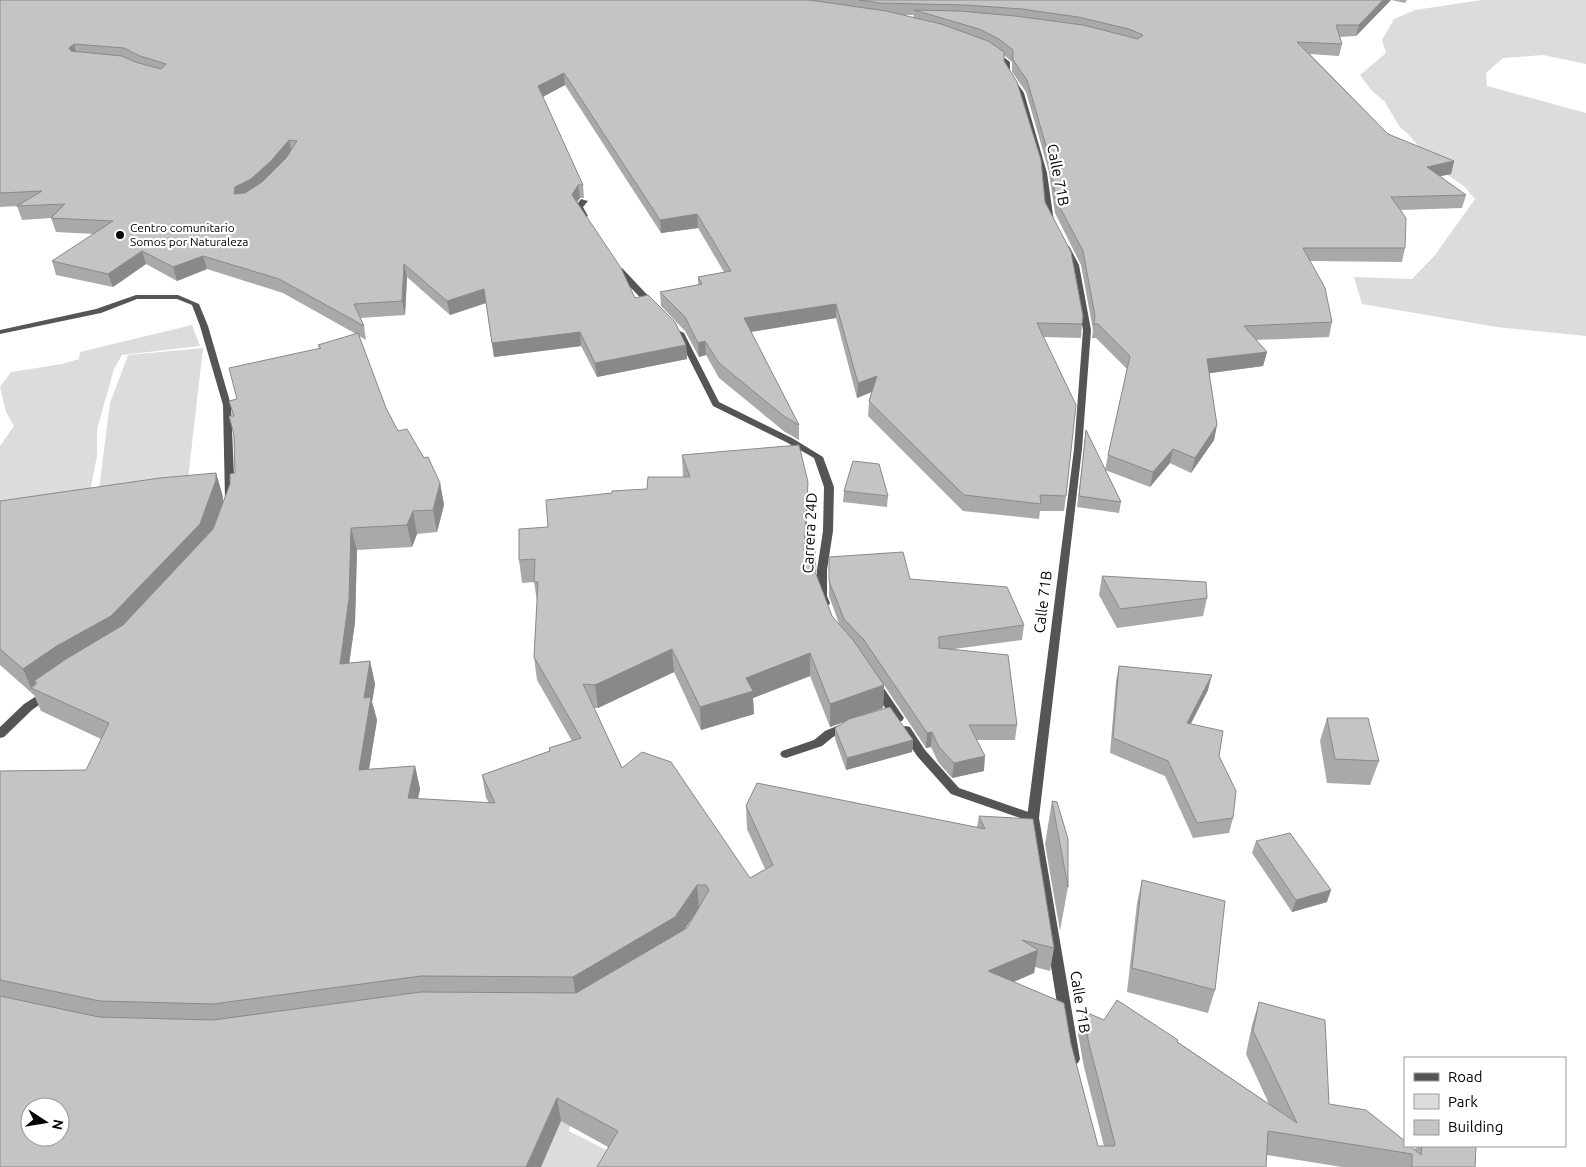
<svg xmlns="http://www.w3.org/2000/svg" width="1586" height="1167" viewBox="0 0 1586 1167" font-family="Ubuntu,sans-serif">
<style>
.green{fill:#dcdcdc}
.lines{fill:none;stroke-linecap:round;stroke-linejoin:round}
.pedestrian{fill:#555;fill-rule:evenodd}
.minor{fill:#555;fill-rule:evenodd}
.tertiary{fill:#555;fill-rule:evenodd}
.wall{fill:#a9a9a9;fill-rule:evenodd}
.shaded-wall{fill:#898989}
.building{fill:#c4c4c4;stroke:#898989;fill-rule:evenodd}
.poi-dot{fill:#000;stroke:#fff;stroke-width:2}
.labels{text-anchor:middle;stroke-width:4.5;stroke-linejoin:round;paint-order:stroke}
.far-poi-label{font-size:12px;fill:#000;stroke:#fff;text-anchor:start}
.street-label{font-size:15px;fill:#000;stroke:#fff}
</style>
<rect width="100%" height="100%" fill="#fff"/>
<g class="green">
<path d="M 1482,0 L 1586,0 L 1586,64 L 1543,55 L 1503,58 L 1486,73 L 1487,86 L 1586,113 L 1586,336 L 1497,327 L 1362,304 L 1354,277 L 1412,279 L 1435,255 L 1475,199 L 1465,187 L 1432,164 L 1411,137 L 1399,126 L 1385,102 L 1371,90 L 1360,75 L 1386,53 L 1382,40 L 1394,19 L 1415,10 Z"/>
<path d="M 192,325 L 200,346 L 122,355 L 114,369 L 97,429 L 97,456 L 91,486 L 93,494 L 0,513 L 0,446 L 14,426 L 6,412 L 0,387 L 11,372 L 62,364 L 79,359 L 80,352 Z"/>
<path d="M 203,348 L 188,479 L 99,489 L 110,403 L 128,355 Z"/>
<path d="M 562,1108 L 574,1113 L 569,1131 L 614,1154 L 607,1167 L 530,1167 Z"/>
</g>
<g class="lines">
<path class="pedestrian" d="M 846,722 L 850,723 L 852,726 L 850,729 L 833,737 L 822,746 L 786,758 L 782,757 L 780,754 L 782,751 L 814,740 L 825,731 Z"/>
<g class="minor">
<path d="M 581,199 L 588,201 L 583,207 L 588,216 L 584,218 L 581,218 L 575,207 Z"/>
<path d="M 616,268 L 622,268 L 655,303 L 655,307 L 649,307 L 616,272 Z"/>
<path d="M 136,295 L 178,295 L 199,304 L 208,326 L 231,405 L 235,499 L 233,501 L 227,501 L 225,499 L 223,405 L 200,326 L 192,305 L 177,299 L 137,299 L 101,313 L 0,334 L 0,330 L 96,309 Z"/>
<path d="M 677,331 L 680,331 L 684,333 L 719,402 L 792,438 L 823,457 L 834,487 L 833,531 L 827,570 L 827,596 L 830,603 L 829,605 L 821,605 L 817,596 L 817,570 L 823,531 L 824,487 L 814,458 L 786,442 L 713,406 L 676,333 Z"/>
<path d="M 877,683 L 881,684 L 902,715 L 904,718 L 902,721 L 894,721 L 873,690 L 872,687 L 873,684 Z"/>
<path d="M 46,690 L 50,691 L 51,694 L 50,697 L 32,710 L 4,737 L 0,738 L 0,727 L 24,704 Z"/>
<path d="M 906,726 L 910,727 L 925,750 L 959,788 L 1037,815 L 1039,818 L 1037,821 L 1033,822 L 1029,821 L 951,794 L 917,756 L 900,730 L 902,727 Z"/>
</g>
<g class="tertiary">
<path d="M 992,51 L 996,51 L 1010,62 L 1010,72 L 1024,93 L 1047,173 L 1054,222 L 1048,222 L 1045,214 L 1041,173 L 1018,93 L 1004,72 L 1005,64 L 992,53 Z"/>
<path d="M 1063,246 L 1069,246 L 1079,265 L 1091,330 L 1082,449 L 1039,818 L 1080,1059 L 1078,1063 L 1073,1065 L 1068,1063 L 1066,1059 L 1027,818 L 1074,449 L 1083,330 L 1071,265 L 1062,248 Z"/>
</g>
</g>
<g class="wall">
<path d="M 0,0 L 1407,0 L 1405,3 L 1391,0 L 1356,36 L 1339,37 L 1342,44 L 1339,56 L 1310,54 L 1388,134 L 1454,161 L 1451,174 L 1440,176 L 1466,195 L 1462,208 L 1401,210 L 1405,248 L 1402,262 L 1310,261 L 1332,322 L 1329,337 L 1256,340 L 1267,352 L 1263,366 L 1209,373 L 1217,425 L 1214,440 L 1191,473 L 1170,463 L 1150,487 L 1105,470 L 1121,502 L 1119,513 L 1077,507 L 1086,430 L 1105,470 L 1108,455 L 1127,369 L 1096,338 L 1092,338 L 1093,330 L 1081,265 L 1055,213 L 1049,172 L 1026,92 L 1012,72 L 1012,62 L 1004,55 L 1004,61 L 1045,202 L 1082,324 L 1081,338 L 1044,337 L 1066,496 L 1064,511 L 1040,511 L 1039,519 L 963,511 L 868,416 L 869,401 L 872,392 L 857,398 L 836,318 L 751,332 L 799,425 L 799,440 L 785,432 L 719,378 L 706,355 L 699,357 L 685,331 L 661,306 L 660,292 L 698,285 L 698,277 L 724,272 L 698,228 L 661,233 L 565,85 L 542,97 L 583,185 L 584,198 L 580,198 L 577,202 L 635,298 L 686,345 L 687,359 L 597,377 L 581,346 L 494,357 L 486,303 L 450,315 L 407,277 L 405,315 L 360,318 L 364,326 L 366,340 L 359,336 L 386,408 L 398,431 L 424,458 L 440,483 L 444,505 L 437,532 L 417,534 L 412,547 L 357,550 L 355,622 L 349,663 L 370,661 L 375,684 L 372,702 L 377,720 L 369,769 L 415,766 L 420,789 L 418,799 L 489,803 L 486,798 L 482,775 L 549,751 L 549,748 L 572,741 L 537,680 L 534,657 L 537,601 L 534,582 L 522,583 L 519,560 L 548,527 L 647,489 L 683,477 L 682,455 L 808,504 L 805,551 L 816,574 L 832,616 L 840,626 L 829,596 L 829,557 L 910,579 L 1024,625 L 1022,640 L 954,649 L 1017,725 L 1015,740 L 977,740 L 984,771 L 952,778 L 938,762 L 931,747 L 926,748 L 884,685 L 883,708 L 865,714 L 913,740 L 912,752 L 846,770 L 835,739 L 835,728 L 846,721 L 830,727 L 810,676 L 753,698 L 754,714 L 701,730 L 674,672 L 598,708 L 594,708 L 622,768 L 750,878 L 765,869 L 747,829 L 746,806 L 977,827 L 979,816 L 1054,948 L 1050,971 L 1035,967 L 1034,973 L 1014,982 L 1071,1044 L 1098,1146 L 1104,1146 L 1084,1067 L 1078,1034 L 1083,1011 L 1104,1020 L 1178,1042 L 1269,1104 L 1246,1054 L 1252,1025 L 1259,1002 L 1329,1104 L 1415,1150 L 1416,1146 L 1476,1146 L 1475,1167 L 1342,1167 L 1267,1155 L 608,1147 L 561,1121 L 0,1167 L 0,771 L 86,770 L 101,739 L 41,711 L 34,695 L 0,665 L 0,501 L 216,473 L 223,497 L 223,503 L 235,473 L 233,416 L 229,401 L 237,399 L 319,348 L 318,345 L 356,334 L 283,293 L 207,269 L 177,281 L 146,264 L 113,287 L 56,275 L 52,261 L 94,234 L 56,232 L 51,218 L 22,220 L 17,206 L 18,206 L 0,207 ZM 903,15 L 914,15 L 913,18 ZM 699,908 L 687,928 L 683,931 Z"/>
<path d="M 844,491 L 888,496 L 887,507 L 843,502 Z"/>
<path d="M 1102,576 L 1207,598 L 1203,616 L 1117,628 L 1099,595 Z"/>
<path d="M 1119,666 L 1208,690 L 1191,724 L 1219,756 L 1233,818 L 1229,833 L 1193,838 L 1165,776 L 1110,753 L 1116,681 Z"/>
<path d="M 1327,718 L 1379,761 L 1370,785 L 1327,783 L 1320,741 Z"/>
<path d="M 1052,801 L 1068,887 L 1060,931 L 1045,844 Z"/>
<path d="M 1256,841 L 1327,902 L 1292,912 L 1252,853 Z"/>
<path d="M 1142,880 L 1215,990 L 1208,1013 L 1127,992 L 1137,903 Z"/>
</g>
<g class="shaded-wall">
<path d="M 1383,0 L 1391,0 L 1356,36 L 1359,25 Z"/>
<path d="M 74,44 L 77,56 L 69,48 Z"/>
<path d="M 564,73 L 565,85 L 539,99 L 538,86 Z"/>
<path d="M 289,140 L 292,153 L 254,192 L 234,194 L 235,187 Z"/>
<path d="M 1454,161 L 1451,174 L 1423,180 L 1427,167 Z"/>
<path d="M 578,185 L 580,198 L 573,208 L 572,195 Z"/>
<path d="M 697,214 L 698,228 L 661,233 L 660,220 Z"/>
<path d="M 142,251 L 146,264 L 113,287 L 108,274 Z"/>
<path d="M 203,256 L 207,269 L 177,281 L 173,267 Z"/>
<path d="M 404,264 L 407,277 L 405,315 L 402,301 Z"/>
<path d="M 484,289 L 486,303 L 450,315 L 447,301 Z"/>
<path d="M 836,304 L 836,318 L 744,333 L 744,318 Z"/>
<path d="M 580,332 L 581,346 L 494,357 L 492,343 Z"/>
<path d="M 705,341 L 706,355 L 699,357 L 698,343 Z"/>
<path d="M 686,345 L 687,359 L 597,377 L 595,363 Z"/>
<path d="M 1267,352 L 1263,366 L 1204,374 L 1207,359 Z"/>
<path d="M 877,376 L 876,390 L 857,398 L 858,383 Z"/>
<path d="M 1217,425 L 1214,440 L 1191,473 L 1195,458 Z"/>
<path d="M 1173,449 L 1170,463 L 1150,487 L 1153,472 Z"/>
<path d="M 216,473 L 223,497 L 223,505 L 207,549 L 121,642 L 37,683 L 34,681 L 39,691 L 31,688 L 34,695 L 23,669 Z"/>
<path d="M 808,482 L 808,504 L 804,573 L 804,551 Z"/>
<path d="M 440,483 L 444,505 L 437,532 L 433,510 Z"/>
<path d="M 413,511 L 417,534 L 412,547 L 407,525 Z"/>
<path d="M 351,528 L 357,550 L 355,622 L 346,687 L 340,664 Z"/>
<path d="M 672,649 L 674,672 L 598,708 L 595,685 Z"/>
<path d="M 810,653 L 810,676 L 753,698 L 754,714 L 701,730 L 700,707 L 746,678 Z"/>
<path d="M 370,661 L 375,684 L 372,702 L 377,720 L 365,793 L 359,770 L 364,698 Z"/>
<path d="M 1212,675 L 1208,690 L 1183,738 L 1187,723 Z"/>
<path d="M 884,685 L 883,708 L 830,727 L 830,704 Z"/>
<path d="M 932,732 L 931,747 L 926,748 L 927,733 Z"/>
<path d="M 913,740 L 912,752 L 846,770 L 847,758 Z"/>
<path d="M 985,756 L 984,771 L 952,778 L 954,763 Z"/>
<path d="M 415,766 L 420,789 L 413,822 L 408,798 Z"/>
<path d="M 697,885 L 699,908 L 677,941 L 576,1000 L 573,977 Z"/>
<path d="M 1331,890 L 1327,902 L 1292,912 L 1296,900 Z"/>
<path d="M 1038,950 L 1034,973 L 985,994 L 988,971 Z"/>
<path d="M 557,1098 L 561,1121 L 541,1167 L 526,1167 Z"/>
</g>
<g class="building">
<path d="M 0,0 L 809,0 L 886,11 L 941,24 L 988,41 L 1004,52 L 1004,61 L 1017,82 L 1041,160 L 1045,202 L 1071,252 L 1083,316 L 1082,324 L 1037,323 L 1076,405 L 1066,496 L 1040,495 L 1041,504 L 964,495 L 869,401 L 877,376 L 858,383 L 836,304 L 744,318 L 799,425 L 785,417 L 719,363 L 705,341 L 698,343 L 685,317 L 660,292 L 702,284 L 698,277 L 731,271 L 697,214 L 660,220 L 564,73 L 538,86 L 583,185 L 578,185 L 572,195 L 621,268 L 635,298 L 648,295 L 675,322 L 686,345 L 595,363 L 580,332 L 492,343 L 484,289 L 447,301 L 404,264 L 402,301 L 354,304 L 364,326 L 279,279 L 203,256 L 173,267 L 142,251 L 108,274 L 52,261 L 113,221 L 51,218 L 65,204 L 17,206 L 42,191 L 0,193 ZM 74,44 L 124,48 L 140,56 L 166,64 L 161,69 L 135,62 L 122,56 L 71,51 L 69,48 ZM 289,140 L 297,141 L 286,158 L 262,182 L 245,193 L 234,194 L 235,187 L 251,179 L 271,161 Z"/>
<path d="M 859,0 L 1383,0 L 1359,25 L 1336,25 L 1342,44 L 1297,42 L 1388,134 L 1454,161 L 1427,167 L 1466,195 L 1391,197 L 1406,218 L 1405,248 L 1303,248 L 1325,288 L 1332,322 L 1244,326 L 1267,352 L 1207,359 L 1217,425 L 1195,458 L 1173,449 L 1153,472 L 1108,455 L 1130,356 L 1098,324 L 1094,324 L 1095,316 L 1083,251 L 1056,200 L 1050,160 L 1027,80 L 1013,60 L 1013,50 L 999,39 L 979,29 L 914,10 L 959,11 L 1015,16 L 1083,25 L 1138,39 L 1143,35 L 1129,29 L 1078,17 L 1022,9 L 965,5 L 879,3 Z"/>
<path d="M 358,333 L 386,408 L 398,431 L 407,429 L 424,458 L 428,457 L 440,483 L 433,510 L 413,511 L 407,525 L 351,528 L 349,599 L 340,664 L 370,661 L 364,698 L 371,697 L 359,770 L 415,766 L 408,798 L 495,803 L 482,775 L 550,751 L 549,748 L 581,738 L 534,657 L 538,582 L 534,582 L 535,559 L 519,560 L 519,529 L 548,527 L 546,500 L 612,493 L 612,491 L 647,489 L 648,477 L 690,477 L 682,455 L 799,445 L 808,482 L 804,551 L 815,550 L 816,574 L 832,616 L 853,640 L 884,685 L 830,704 L 810,653 L 746,678 L 753,691 L 700,707 L 672,649 L 595,685 L 583,684 L 622,768 L 642,752 L 671,762 L 750,878 L 773,865 L 746,806 L 757,783 L 985,829 L 979,816 L 1033,819 L 1054,948 L 1022,940 L 1038,950 L 988,971 L 1064,1003 L 1071,1044 L 1098,1146 L 1114,1146 L 1115,1144 L 1089,1044 L 1083,1011 L 1104,1020 L 1117,1000 L 1178,1040 L 1177,1042 L 1297,1123 L 1253,1031 L 1259,1002 L 1325,1020 L 1329,1104 L 1366,1110 L 1405,1141 L 1405,1146 L 1410,1146 L 1421,1155 L 1422,1146 L 1476,1146 L 1475,1167 L 1412,1167 L 1412,1154 L 1268,1131 L 1266,1167 L 597,1167 L 618,1131 L 557,1098 L 526,1167 L 0,1167 L 0,996 L 99,1017 L 213,1020 L 421,992 L 576,993 L 687,928 L 709,890 L 706,885 L 697,885 L 675,917 L 573,977 L 421,976 L 213,1004 L 100,1001 L 0,980 L 0,771 L 86,770 L 109,723 L 31,688 L 37,683 L 34,681 L 66,659 L 123,625 L 213,529 L 230,484 L 230,474 L 235,473 L 234,435 L 229,416 L 234,416 L 229,401 L 237,399 L 229,368 L 321,348 L 318,345 ZM 30,1107 L 60,1107 L 60,1137 L 30,1137 Z"/>
<path d="M 1086,430 L 1121,502 L 1079,496 Z"/>
<path d="M 853,461 L 879,464 L 888,496 L 844,491 Z"/>
<path d="M 216,473 L 216,480 L 200,524 L 111,616 L 55,647 L 23,669 L 0,649 L 0,501 L 160,478 Z"/>
<path d="M 903,552 L 910,579 L 1007,587 L 1024,625 L 939,637 L 939,648 L 1008,655 L 1017,725 L 969,725 L 985,756 L 954,763 L 939,747 L 932,732 L 927,733 L 864,640 L 844,619 L 829,581 L 829,557 Z"/>
<path d="M 1102,576 L 1206,582 L 1207,598 L 1120,609 Z"/>
<path d="M 1119,666 L 1212,675 L 1187,723 L 1223,731 L 1219,756 L 1236,791 L 1233,818 L 1197,823 L 1168,761 L 1113,738 Z"/>
<path d="M 890,707 L 913,740 L 847,758 L 835,728 L 849,719 Z"/>
<path d="M 1327,718 L 1368,718 L 1379,761 L 1335,759 Z"/>
<path d="M 1052,801 L 1057,802 L 1068,839 L 1068,887 Z"/>
<path d="M 1290,833 L 1331,890 L 1296,900 L 1256,841 Z"/>
<path d="M 1142,880 L 1225,901 L 1215,990 L 1132,968 Z"/>
</g>
<circle class="poi-dot" cx="120" cy="235" r="5"/>
<g class="labels">
<g class="far-poi-label">
<text x="130" y="232">Centro comunitario<tspan x="130" dy="14">Somos por Naturaleza</tspan></text>
</g>
<g class="street-label">
<text transform="translate(1058 175) rotate(79)" y="5">Calle 71B</text>
<text transform="translate(810 533) rotate(-87)" y="5">Carrera 24D</text>
<text transform="translate(1043 602) rotate(-83)" y="5">Calle 71B</text>
<text transform="translate(1080 1002) rotate(81)" y="5">Calle 71B</text>
</g>
</g>
<rect x="1404" y="1057" width="162" height="90" fill="#ffffff" stroke="#999999"/>
<rect x="1414" y="1073" width="25" height="8" fill="#555555" stroke="#999999"/>
<text x="1448" y="1082" font-size="15" fill="#000000">Road</text>
<rect x="1414" y="1094" width="25" height="15" fill="#dcdcdc" stroke="#999999"/>
<text x="1448" y="1107" font-size="15" fill="#000000">Park</text>
<rect x="1414" y="1120" width="25" height="15" fill="#c4c4c4" stroke="#999999"/>
<text x="1448" y="1132" font-size="15" fill="#000000">Building</text>
<g transform="translate(45 1122) rotate(102)"><circle r="24" fill="#ffffff" stroke="#999999"/>
<path d="M0-4L9 19L0 12L-9 19Z" fill="#000000"/>
<text y="-8" font-size="14" font-weight="bold" text-anchor="middle" fill="#000000">N</text>
</g>
</svg>
